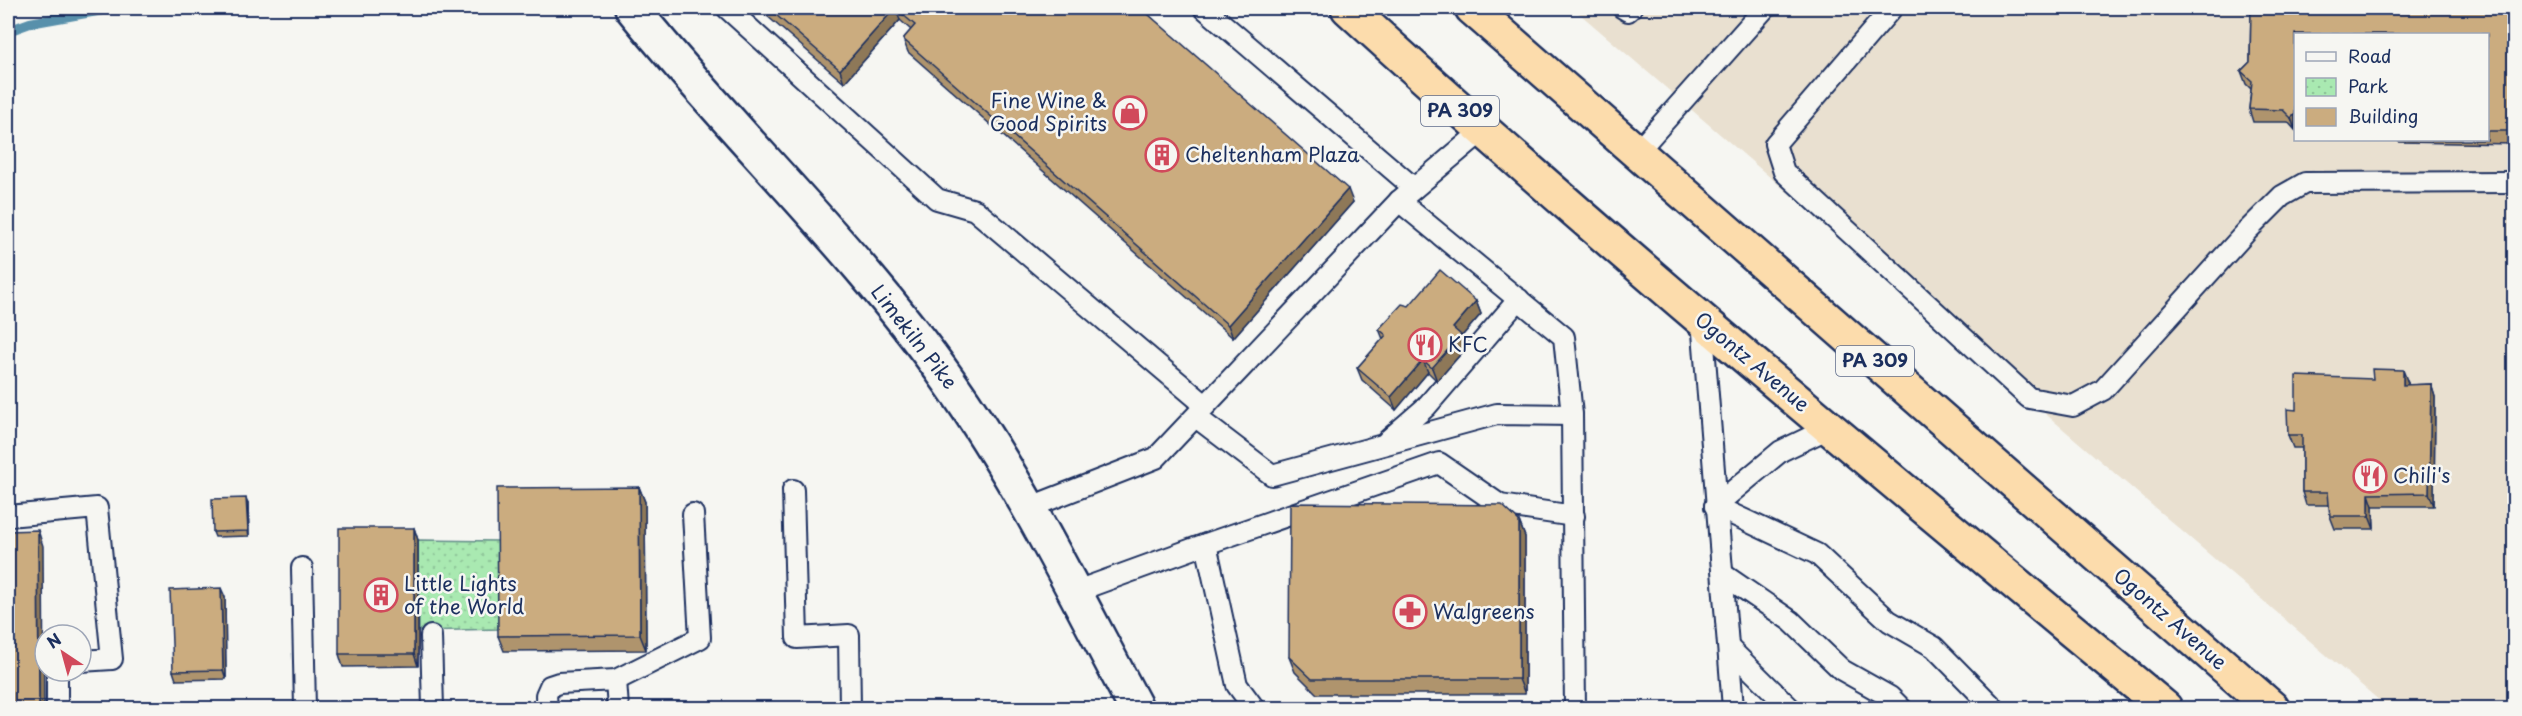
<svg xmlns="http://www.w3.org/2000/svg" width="2522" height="716" viewBox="0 0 2522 716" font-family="'Playpen Sans',sans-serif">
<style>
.built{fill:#e9e0d0;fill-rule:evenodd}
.park{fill:url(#park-dots);stroke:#628c88;stroke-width:1.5}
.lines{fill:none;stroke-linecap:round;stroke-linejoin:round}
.stream{stroke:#5990ab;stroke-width:10}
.lane-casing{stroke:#1b2f5e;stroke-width:24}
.secondary-casing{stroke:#1b2f5e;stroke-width:38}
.highway-casing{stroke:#1b2f5e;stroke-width:38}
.lane{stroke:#f6f6f2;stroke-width:20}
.secondary{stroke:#f6f6f2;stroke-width:33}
.highway{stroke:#fcdcac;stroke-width:33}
.wall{fill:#af946d;stroke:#1b2f5e;stroke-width:1.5}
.shaded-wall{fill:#8e7859;stroke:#1b2f5e;stroke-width:1.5}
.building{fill:#cbac7f;stroke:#1b2f5e;stroke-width:1.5}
.labels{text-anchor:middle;stroke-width:5;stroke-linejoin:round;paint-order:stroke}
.shield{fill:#f6f6f2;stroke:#5d6b8a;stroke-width:1.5}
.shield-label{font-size:18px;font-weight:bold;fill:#1b2f5e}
.poi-label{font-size:20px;fill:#1b2f5e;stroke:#f6f6f2;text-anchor:start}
.street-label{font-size:20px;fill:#1b2f5e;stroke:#f6f6f2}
</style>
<defs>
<pattern id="park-dots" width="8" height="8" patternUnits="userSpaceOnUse" patternTransform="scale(1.5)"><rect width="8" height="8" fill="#a9e9b1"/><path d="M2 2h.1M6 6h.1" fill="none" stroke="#91c89b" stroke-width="1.8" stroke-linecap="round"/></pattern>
</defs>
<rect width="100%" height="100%" fill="#f6f6f2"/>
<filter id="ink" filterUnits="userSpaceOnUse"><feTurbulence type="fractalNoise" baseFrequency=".0167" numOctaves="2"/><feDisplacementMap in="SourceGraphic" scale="12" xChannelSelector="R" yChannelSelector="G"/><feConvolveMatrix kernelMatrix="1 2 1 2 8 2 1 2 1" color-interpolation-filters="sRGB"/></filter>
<g filter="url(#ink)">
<path class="built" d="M 1573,8 L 2514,8 L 2514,708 L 2388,708 ZM 2296,34 L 2488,34 L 2488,140 L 2296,140 Z"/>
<path class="park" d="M 418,540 L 498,541 L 499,629 L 419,631 Z"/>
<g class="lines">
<path class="stream" d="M 8,31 L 30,23 L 114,8"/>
<defs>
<g id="lane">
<path d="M 727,8 L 937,199 L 975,210 L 1205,405"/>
<path d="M 1204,8 L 1414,188"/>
<path d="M 1623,8 L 1628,11 L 1631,8"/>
<path d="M 1892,8 L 1775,144 L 1784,172 L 2029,398 L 2073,406 L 2103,390 L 2247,231 L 2282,196 L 2305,183 L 2514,182"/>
<path d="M 1637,152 L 1765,8"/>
<path d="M 1399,201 L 1564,337 L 1572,415 L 1575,708"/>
<path d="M 1702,320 L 1733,708"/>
<path d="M 1196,417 L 1272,475 L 1497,414 L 1572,415"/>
<path d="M 1388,440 L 1426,407 L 1519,299"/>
<path d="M 793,490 L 797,638 L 849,635 L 850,708"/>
<path d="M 1715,506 L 1817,554 L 1889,621 L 1934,647 L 1994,708"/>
<path d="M 1715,506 L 1781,451 L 1829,428"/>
<path d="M 1028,508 L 1156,458 L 1399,201 L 1482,131"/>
<path d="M 8,516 L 97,508 L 112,659 L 81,661"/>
<path d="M 1206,544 L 1439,463 L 1500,505 L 1574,516"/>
<path d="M 302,568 L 305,708"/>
<path d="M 1724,575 L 1791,621 L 1842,670 L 1890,697 L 1901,708"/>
<path d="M 1074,592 L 1206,544 L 1237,685 L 1254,708"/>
<path d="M 431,636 L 433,708"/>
<path d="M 1729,648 L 1790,708"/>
<path d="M 57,671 L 57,708"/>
<path d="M 616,680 L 618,708"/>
<path d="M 547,708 L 546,695 L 550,686 L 559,683 L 616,680 L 700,638 L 693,514"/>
</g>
<path id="secondary" d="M 632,8 C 734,135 855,248 949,381 C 1022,484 1077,598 1136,708"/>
<g id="highway">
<path d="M 1348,8 C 1612,250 1889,478 2165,708"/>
<path d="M 1472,8 L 2272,708"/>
</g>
</defs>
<use href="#lane" class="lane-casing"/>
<use href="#secondary" class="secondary-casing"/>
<use href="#highway" class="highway-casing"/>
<use href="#lane" class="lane"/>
<use href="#secondary" class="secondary"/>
<use href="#highway" class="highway"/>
</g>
<g class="wall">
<path d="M 758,8 L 1141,8 L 1353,202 L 1233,338 L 908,52 L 903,39 L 911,30 L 900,20 L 844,83 Z"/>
<path d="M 2251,8 L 2514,8 L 2514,144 L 2399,142 L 2398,140 L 2487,140 L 2487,34 L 2295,34 L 2295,130 L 2288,122 L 2253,122 L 2249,109 L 2251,89 L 2246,84 L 2241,71 L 2250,62 Z"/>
<path d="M 1476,301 L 1481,314 L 1462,336 L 1466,348 L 1437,381 L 1428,372 L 1396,410 L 1362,380 L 1357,368 L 1383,339 L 1379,329 L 1409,306 Z"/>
<path d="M 2408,383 L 2408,385 L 2431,384 L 2435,397 L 2434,506 L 2373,506 L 2374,529 L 2335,529 L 2330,516 L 2329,505 L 2306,505 L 2302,492 L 2302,448 L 2293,448 L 2288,435 L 2296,410 Z"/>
<path d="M 639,487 L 645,502 L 646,650 L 504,651 L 498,636 Z"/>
<path d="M 248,503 L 249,536 L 215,537 L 213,532 Z"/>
<path d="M 1519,521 L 1525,537 L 1525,694 L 1317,694 L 1295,672 L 1289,657 Z"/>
<path d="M 414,528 L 418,540 L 418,666 L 343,667 L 339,654 Z"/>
<path d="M 225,597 L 226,679 L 176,680 L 173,671 Z"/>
</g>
<g class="shaded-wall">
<path d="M 895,8 L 900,20 L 844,83 L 840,70 Z"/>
<path d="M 2295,114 L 2295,130 L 2291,118 Z"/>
<path d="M 1348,189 L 1353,202 L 1233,338 L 1228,325 Z"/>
<path d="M 1476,301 L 1481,314 L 1462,336 L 1466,348 L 1437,381 L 1432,368 L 1453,328 Z"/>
<path d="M 1423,360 L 1428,372 L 1396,410 L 1391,397 Z"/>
<path d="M 2403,370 L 2408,383 L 2408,398 L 2403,385 Z"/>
<path d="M 2431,384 L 2435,397 L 2434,506 L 2429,493 Z"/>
<path d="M 639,487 L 645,502 L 646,650 L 640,635 Z"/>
<path d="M 2369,494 L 2373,506 L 2374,529 L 2369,516 Z"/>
<path d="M 246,498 L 248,503 L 249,536 L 248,531 Z"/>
<path d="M 1519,521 L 1525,537 L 1525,694 L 1519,679 Z"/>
<path d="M 414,528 L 418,540 L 418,666 L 414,654 Z"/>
<path d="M 38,530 L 43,546 L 44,708 L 39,708 Z"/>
<path d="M 221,588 L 225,597 L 226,679 L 223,670 Z"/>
</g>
<g class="building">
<path d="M 768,8 L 1141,8 L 1348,189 L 1228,325 L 903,39 L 915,25 L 895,8 L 840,70 Z"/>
<path d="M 2251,8 L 2514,8 L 2514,131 L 2487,131 L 2487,34 L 2295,34 L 2295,114 L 2291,118 L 2283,110 L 2249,109 L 2252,81 L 2241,71 L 2250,62 Z"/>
<path d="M 1440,270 L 1476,301 L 1453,328 L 1461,335 L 1432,368 L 1423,360 L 1391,397 L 1357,368 L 1386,335 L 1379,329 L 1402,304 L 1409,306 Z"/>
<path d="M 2372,369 L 2403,370 L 2403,385 L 2431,384 L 2429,493 L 2369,494 L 2369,516 L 2330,516 L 2328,492 L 2302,492 L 2302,435 L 2288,435 L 2287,409 L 2296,410 L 2296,376 L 2373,379 Z"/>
<path d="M 639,487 L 640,635 L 498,636 L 497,488 Z"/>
<path d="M 246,498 L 248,531 L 213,532 L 212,499 Z"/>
<path d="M 1290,503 L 1502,505 L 1519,521 L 1519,679 L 1312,679 L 1289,657 Z"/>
<rect x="339" y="528" width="75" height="126"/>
<path d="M 38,530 L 39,708 L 8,708 L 8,531 Z"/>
<path d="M 221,588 L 223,670 L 173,671 L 170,590 Z"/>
</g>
</g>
<defs>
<symbol id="shop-ring" viewBox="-11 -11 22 22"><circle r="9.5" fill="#f6f6f2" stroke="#d1495b" stroke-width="1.5"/><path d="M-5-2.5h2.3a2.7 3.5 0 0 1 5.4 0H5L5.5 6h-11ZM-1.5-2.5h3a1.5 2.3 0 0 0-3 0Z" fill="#d1495b"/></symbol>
<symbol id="building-ring" viewBox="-11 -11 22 22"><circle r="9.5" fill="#f6f6f2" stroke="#d1495b" stroke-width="1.5"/><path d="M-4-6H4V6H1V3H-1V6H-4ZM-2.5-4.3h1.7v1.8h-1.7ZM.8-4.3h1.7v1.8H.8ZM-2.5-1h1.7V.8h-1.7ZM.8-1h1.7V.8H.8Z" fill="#d1495b"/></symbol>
<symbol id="restaurant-ring" viewBox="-11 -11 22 22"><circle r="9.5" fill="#f6f6f2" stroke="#d1495b" stroke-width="1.5"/><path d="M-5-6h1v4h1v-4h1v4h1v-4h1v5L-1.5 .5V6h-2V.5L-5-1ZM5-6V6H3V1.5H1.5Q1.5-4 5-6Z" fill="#d1495b"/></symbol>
<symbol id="pharmacy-ring" viewBox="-11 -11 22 22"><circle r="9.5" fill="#f6f6f2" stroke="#d1495b" stroke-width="1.5"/><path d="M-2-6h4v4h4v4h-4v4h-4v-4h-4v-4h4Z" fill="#d1495b"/></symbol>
</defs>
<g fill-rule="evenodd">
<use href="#shop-ring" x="1111" y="94" width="38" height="38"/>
<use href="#building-ring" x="1143" y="136" width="38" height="38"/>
<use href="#restaurant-ring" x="1406" y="326" width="38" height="38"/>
<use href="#restaurant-ring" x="2351" y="457" width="38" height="38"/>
<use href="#building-ring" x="362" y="576" width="38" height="38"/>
<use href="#pharmacy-ring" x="1391" y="593" width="38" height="38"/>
</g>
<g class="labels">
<g class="shield">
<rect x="1421" y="96" width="78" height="30" rx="4.5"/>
<rect x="1836" y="346" width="78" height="30" rx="4.5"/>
</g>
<g class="shield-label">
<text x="1460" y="117">PA 309</text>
<text x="1875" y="367">PA 309</text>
</g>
<g class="poi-label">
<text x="1107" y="108" text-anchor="end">Fine Wine &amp;<tspan x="1107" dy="23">Good Spirits</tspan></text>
<text x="1185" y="162">Cheltenham Plaza</text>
<text x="1448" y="352">KFC</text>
<text x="2393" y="483">Chili's</text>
<text x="404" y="591">Little Lights<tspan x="404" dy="23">of the World</tspan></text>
<text x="1433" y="619">Walgreens</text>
</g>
<g class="street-label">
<text transform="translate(914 337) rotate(52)" y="7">Limekiln Pike</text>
<text transform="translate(1752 362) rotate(40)" y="7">Ogontz Avenue</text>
<text transform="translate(2170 619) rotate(41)" y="7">Ogontz Avenue</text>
</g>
</g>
<rect width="2522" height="716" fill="none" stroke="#f6f6f2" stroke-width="30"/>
<rect x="15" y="15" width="2492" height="686" fill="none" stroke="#1b2f5e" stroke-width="2" filter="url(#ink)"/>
<rect x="2294" y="33" width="195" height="108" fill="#f6f6f2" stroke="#9ea6b7" stroke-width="1.5"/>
<rect x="2306" y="52" width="30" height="9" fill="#f6f6f2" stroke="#9ea6b7" stroke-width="1.5"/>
<text x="2348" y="63" font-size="18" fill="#1b2f5e">Road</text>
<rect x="2306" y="78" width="30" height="18" fill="url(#park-dots)" stroke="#9ea6b7" stroke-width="1.5"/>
<text x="2348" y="93" font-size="18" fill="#1b2f5e">Park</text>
<rect x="2306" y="108" width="30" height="18" fill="#cbac7f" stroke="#9ea6b7" stroke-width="1.5"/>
<text x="2348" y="123" font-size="18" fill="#1b2f5e">Building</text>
<g transform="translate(63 653) rotate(324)"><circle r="28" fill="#f6f6f2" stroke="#9ea6b7" stroke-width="1.5"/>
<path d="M0-4.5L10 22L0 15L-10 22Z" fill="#d1495b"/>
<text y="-9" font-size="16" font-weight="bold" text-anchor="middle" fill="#1b2f5e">N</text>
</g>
</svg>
